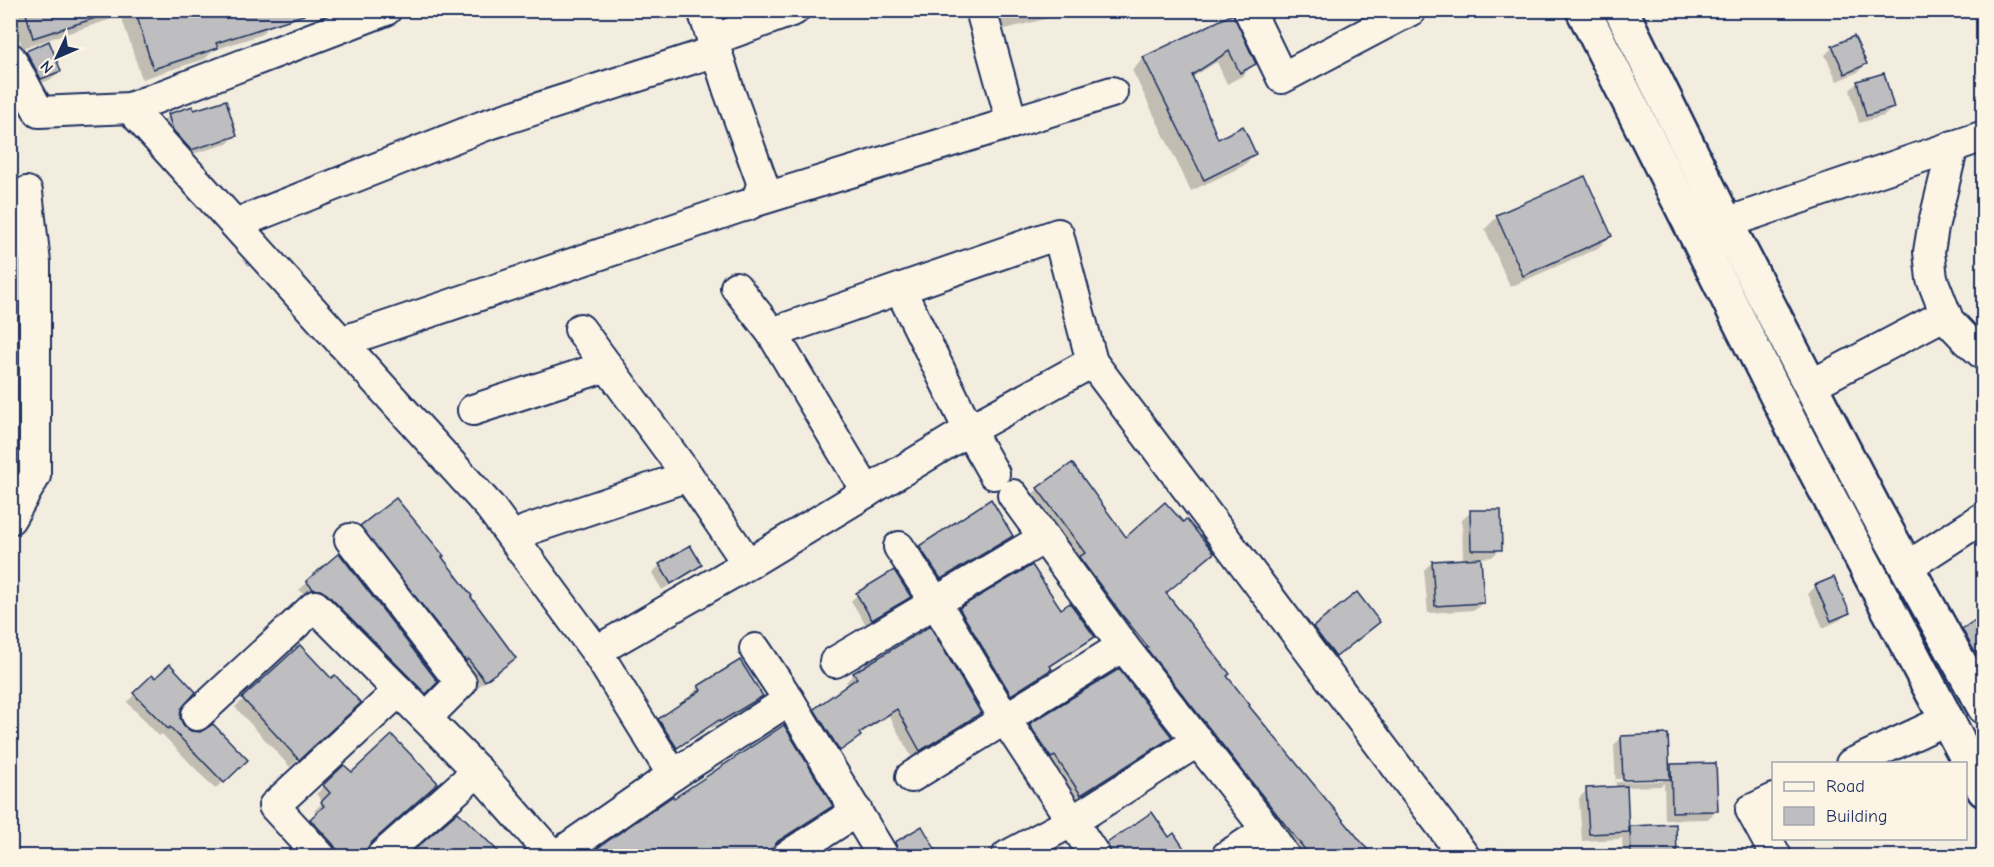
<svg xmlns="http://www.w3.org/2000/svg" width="1994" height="867" viewBox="0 0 1994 867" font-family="'Comic Neue',sans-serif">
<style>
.shadow{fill:#0003;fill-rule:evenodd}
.building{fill:#bebec0;stroke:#1b2f5e;stroke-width:1.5}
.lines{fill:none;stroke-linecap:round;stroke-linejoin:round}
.street-casing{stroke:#1b2f5e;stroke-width:34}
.secondary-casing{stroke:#1b2f5e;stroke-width:38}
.street{stroke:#fcf5e5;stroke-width:30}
.secondary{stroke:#fcf5e5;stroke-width:33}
</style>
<rect width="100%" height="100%" fill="#f3ede0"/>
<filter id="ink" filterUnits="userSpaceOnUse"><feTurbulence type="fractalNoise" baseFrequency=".0167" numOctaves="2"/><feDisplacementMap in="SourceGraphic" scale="12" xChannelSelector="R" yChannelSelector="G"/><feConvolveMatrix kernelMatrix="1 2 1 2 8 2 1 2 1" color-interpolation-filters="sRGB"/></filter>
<g filter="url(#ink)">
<g class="shadow">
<path d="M 11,10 L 267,10 L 271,24 L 260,35 L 214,50 L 205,59 L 142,79 L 121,16 L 22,48 Z"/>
<path d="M 982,10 L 1056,10 L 1049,18 L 990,33 Z"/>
<path d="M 1257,10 L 1281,10 L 1276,16 L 1262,22 Z"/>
<path d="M 1232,16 L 1254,64 L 1242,76 L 1227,84 L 1217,62 L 1191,78 L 1217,141 L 1255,154 L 1243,166 L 1191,191 L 1132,70 L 1144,58 Z"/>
<path d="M 49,43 L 60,71 L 52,79 L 33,86 L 19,60 L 26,52 Z"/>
<path d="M 1833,47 L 1866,64 L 1858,72 L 1837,81 L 1825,55 Z"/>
<path d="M 1858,82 L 1892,108 L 1884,116 L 1859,123 L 1850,90 Z"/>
<path d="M 193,112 L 235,136 L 227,144 L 182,157 L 161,123 L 169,115 Z"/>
<path d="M 1585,178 L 1610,236 L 1598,248 L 1510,287 L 1485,229 L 1497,217 Z"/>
<path d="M 1038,489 L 1165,594 L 1247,706 L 1372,856 L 1296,856 L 1029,497 Z"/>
<path d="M 991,501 L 1012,535 L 999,548 L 928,590 L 908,560 L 920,548 Z"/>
<path d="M 1471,512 L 1500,549 L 1492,557 L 1479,558 L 1483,602 L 1475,610 L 1428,613 L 1424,570 L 1432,562 L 1463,560 L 1462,520 Z"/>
<path d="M 361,527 L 440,557 L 514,658 L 477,688 L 353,535 Z"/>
<path d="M 690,548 L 700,565 L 692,573 L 662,590 L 652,573 L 660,565 Z"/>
<path d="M 339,555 L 436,681 L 417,700 L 299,590 Z"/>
<path d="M 893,572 L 909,597 L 903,602 L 866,625 L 851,601 L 857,595 Z"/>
<path d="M 1816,586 L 1848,612 L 1840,620 L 1823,628 L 1808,594 Z"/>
<path d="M 960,610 L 1061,611 L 1093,636 L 1085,644 L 1049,668 L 1050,669 L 1042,677 L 1002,702 L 952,617 Z"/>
<path d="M 1984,617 L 1984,663 L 1973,670 L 1955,638 L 1963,630 Z"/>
<path d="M 1314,628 L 1370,629 L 1327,663 L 1306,636 Z"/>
<path d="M 299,647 L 351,711 L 290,767 L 235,707 Z"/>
<path d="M 854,674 L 980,713 L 972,721 L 912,758 L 889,716 L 858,735 L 859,736 L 851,744 L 831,757 L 807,718 L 849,685 L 846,682 Z"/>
<path d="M 152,677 L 179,709 L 179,718 L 183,727 L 246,760 L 215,789 L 162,734 L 159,736 L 127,702 Z"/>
<path d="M 699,687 L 761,696 L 753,704 L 712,728 L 711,727 L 668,755 L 651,728 L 659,720 L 693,698 L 691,695 Z"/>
<path d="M 1030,725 L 1170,737 L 1162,745 L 1073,802 L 1022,733 Z"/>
<path d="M 1622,737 L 1668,768 L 1672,765 L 1716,811 L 1708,819 L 1665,820 L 1664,783 L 1661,786 L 1625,787 L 1628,830 L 1630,828 L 1674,826 L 1676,856 L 1623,856 L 1622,837 L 1620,839 L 1582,841 L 1579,798 L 1587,790 L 1616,788 L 1614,745 ZM 1663,778 L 1663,781 L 1616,782 L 1616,779 Z"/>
<path d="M 344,767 L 368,845 L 364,851 L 364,856 L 327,856 L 303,828 L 317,814 L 314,811 L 323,802 L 316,794 Z"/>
<path d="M 672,798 L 831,806 L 822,815 L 770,848 L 769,856 L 588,856 Z"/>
<path d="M 458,814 L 504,856 L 410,856 Z"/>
<path d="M 921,828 L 938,856 L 890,856 L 887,851 L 896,843 Z"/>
<path d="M 1173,835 L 1188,856 L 1102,856 L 1100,852 L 1108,844 L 1169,839 Z"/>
<path d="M 1064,847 L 1070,856 L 1046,856 Z"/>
</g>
<g class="building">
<path d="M 25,10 L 104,10 L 105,15 L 33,38 Z"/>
<path d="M 135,10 L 303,10 L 304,15 L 216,43 L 218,48 L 153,69 Z"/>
<path d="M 1233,14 L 1256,64 L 1240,73 L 1229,51 L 1192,75 L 1218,139 L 1243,126 L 1256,154 L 1204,180 L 1143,57 Z"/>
<path d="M 1854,36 L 1867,64 L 1845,74 L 1832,46 Z"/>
<path d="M 49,41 L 61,71 L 41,79 L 26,51 Z"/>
<path d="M 1884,73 L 1894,108 L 1866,116 L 1857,81 Z"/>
<path d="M 226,100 L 237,136 L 191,150 L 173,130 L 168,114 L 193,106 L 194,110 Z"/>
<path d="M 1585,176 L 1612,236 L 1523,276 L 1496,215 Z"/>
<path d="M 1072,463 L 1126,537 L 1165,502 L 1183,522 L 1186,519 L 1212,550 L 1214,553 L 1166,593 L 1230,674 L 1227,676 L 1250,705 L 1249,706 L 1373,856 L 1310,856 L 1146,648 L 1148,647 L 1123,616 L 1079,557 L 1085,553 L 1037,488 Z"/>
<path d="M 396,498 L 444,556 L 442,557 L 472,596 L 471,597 L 516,658 L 485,681 L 468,659 L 466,661 L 360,526 Z"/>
<path d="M 991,499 L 1013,536 L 941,579 L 919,546 Z"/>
<path d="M 1470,510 L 1501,510 L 1502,550 L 1471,550 Z"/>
<path d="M 690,545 L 702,565 L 671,584 L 659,564 Z"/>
<path d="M 339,553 L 438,682 L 426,694 L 327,594 L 320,590 L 313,589 L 306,581 Z"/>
<path d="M 1481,558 L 1484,603 L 1435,606 L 1432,561 Z"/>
<path d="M 1032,565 L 1061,609 L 1070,603 L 1095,637 L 1050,666 L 1052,669 L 1011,695 L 959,608 Z"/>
<path d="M 894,570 L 911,597 L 872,620 L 856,593 Z"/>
<path d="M 1834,577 L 1850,613 L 1831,621 L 1815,585 Z"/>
<path d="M 1357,592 L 1380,622 L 1336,657 L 1313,627 Z"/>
<path d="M 1983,615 L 1983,667 L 1962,629 Z"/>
<path d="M 930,626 L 981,713 L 920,751 L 897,709 L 859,733 L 861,736 L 840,751 L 814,709 L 857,678 L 853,673 Z"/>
<path d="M 300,645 L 331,678 L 335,675 L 361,703 L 299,760 L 242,698 Z"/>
<path d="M 740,660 L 763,696 L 720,722 L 719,720 L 677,748 L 658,719 L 701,690 L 698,686 Z"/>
<path d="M 170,664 L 196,692 L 181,709 L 180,718 L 184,726 L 191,731 L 200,732 L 213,724 L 248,760 L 224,783 L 170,727 L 168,729 L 133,693 L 152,675 L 155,678 Z"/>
<path d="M 1119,669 L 1172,737 L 1081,795 L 1055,756 L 1051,758 L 1029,724 Z"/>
<path d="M 784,725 L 833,806 L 778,841 L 771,850 L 761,856 L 586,856 L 673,796 L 674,798 Z"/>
<path d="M 1668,734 L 1670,779 L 1623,780 L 1621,736 Z"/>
<path d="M 392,735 L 438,783 L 371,843 L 366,850 L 365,856 L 341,856 L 333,844 L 310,819 L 324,806 L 321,802 L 330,793 L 323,785 L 344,765 L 352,772 Z"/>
<path d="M 1716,763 L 1718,811 L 1672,812 L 1671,764 Z"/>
<path d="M 1627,786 L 1629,832 L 1589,834 L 1586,788 Z"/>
<path d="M 458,812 L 503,856 L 407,856 Z"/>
<path d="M 1152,812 L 1169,837 L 1174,833 L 1189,856 L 1112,856 L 1107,843 Z"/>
<path d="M 1676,824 L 1677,856 L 1631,856 L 1630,826 Z"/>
<path d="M 922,826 L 939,856 L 900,856 L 895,842 Z"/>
</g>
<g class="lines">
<defs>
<g id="street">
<path d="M 981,10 L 1012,123"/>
<path d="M 1249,10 L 1282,78 L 1411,10"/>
<path d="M 712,40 L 794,10"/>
<path d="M 10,58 L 39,112 L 130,108 L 386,10"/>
<path d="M 130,108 L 490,507 L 598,654 L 673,775"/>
<path d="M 1953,146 L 1933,227 L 1929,252 L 1932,279 L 1948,320 L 1967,340 L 1984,355"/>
<path d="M 756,201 L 1112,92"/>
<path d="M 1726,223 L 1984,136"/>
<path d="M 235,224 L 486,125 L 716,51"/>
<path d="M 736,287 L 772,333 L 867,492"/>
<path d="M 900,289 L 969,430 L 994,474"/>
<path d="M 580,329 L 688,476 L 748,564"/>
<path d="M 772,333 L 1058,234 L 1092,362 L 1464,856"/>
<path d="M 341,342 L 740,207 C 755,205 760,196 762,182 L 729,91 L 703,10"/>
<path d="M 1811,385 L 1946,314"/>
<path d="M 473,410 L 607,366"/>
<path d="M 1013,495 L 1123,646 L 1267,830 L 1284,856"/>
<path d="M 10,519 L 35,476 L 35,263 L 27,192"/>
<path d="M 527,530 L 688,476"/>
<path d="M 350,539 L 461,683 L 426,718"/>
<path d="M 899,547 L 936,603 L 1005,719 L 1095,856"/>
<path d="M 1907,567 L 1984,517"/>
<path d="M 607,645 L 748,564 L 969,430 L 1092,362"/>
<path d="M 755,649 L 789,700 L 883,856"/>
<path d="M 835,662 L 1044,538"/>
<path d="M 197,715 L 315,606 L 478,771 L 553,856"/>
<path d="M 1851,764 L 1946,720"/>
<path d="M 911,777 L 1123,646"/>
<path d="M 1774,799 L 1751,810 L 1776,856"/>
<path d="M 320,856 L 274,806 L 399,691"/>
<path d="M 382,856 L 478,771"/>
<path d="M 556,856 L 673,775 L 789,700"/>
<path d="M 787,856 L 857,811"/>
<path d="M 1007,856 L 1073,821 L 1198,741"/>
<path d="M 1227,856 L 1267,830"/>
</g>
<g id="secondary">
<path d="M 1583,10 L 1798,438 L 1984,790"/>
<path d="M 1621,10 L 1726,223 L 1874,508 L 1984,707"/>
</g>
</defs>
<use href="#street" class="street-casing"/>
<use href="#secondary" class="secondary-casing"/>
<use href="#street" class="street"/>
<use href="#secondary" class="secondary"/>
</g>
</g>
<rect width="1994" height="867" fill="none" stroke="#fcf5e5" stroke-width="36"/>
<rect x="18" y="18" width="1958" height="831" fill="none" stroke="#1b2f5e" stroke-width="2" filter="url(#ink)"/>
<rect x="1772" y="762" width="195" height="78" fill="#fcf5e5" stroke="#a2a6af" stroke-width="1.5"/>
<rect x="1784" y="782" width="30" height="9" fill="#fcf5e5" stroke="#a2a6af" stroke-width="1.5"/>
<text x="1826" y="792" font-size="18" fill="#1b2f5e">Road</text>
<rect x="1784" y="807" width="30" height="18" fill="#bebec0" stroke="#a2a6af" stroke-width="1.5"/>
<text x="1826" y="822" font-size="18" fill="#1b2f5e">Building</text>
<g transform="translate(57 57) rotate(226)" stroke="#fcf5e5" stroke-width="4.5" paint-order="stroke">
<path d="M0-4.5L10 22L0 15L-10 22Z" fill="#1b2f5e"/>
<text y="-9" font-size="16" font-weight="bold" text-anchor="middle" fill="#1b2f5e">N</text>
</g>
</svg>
